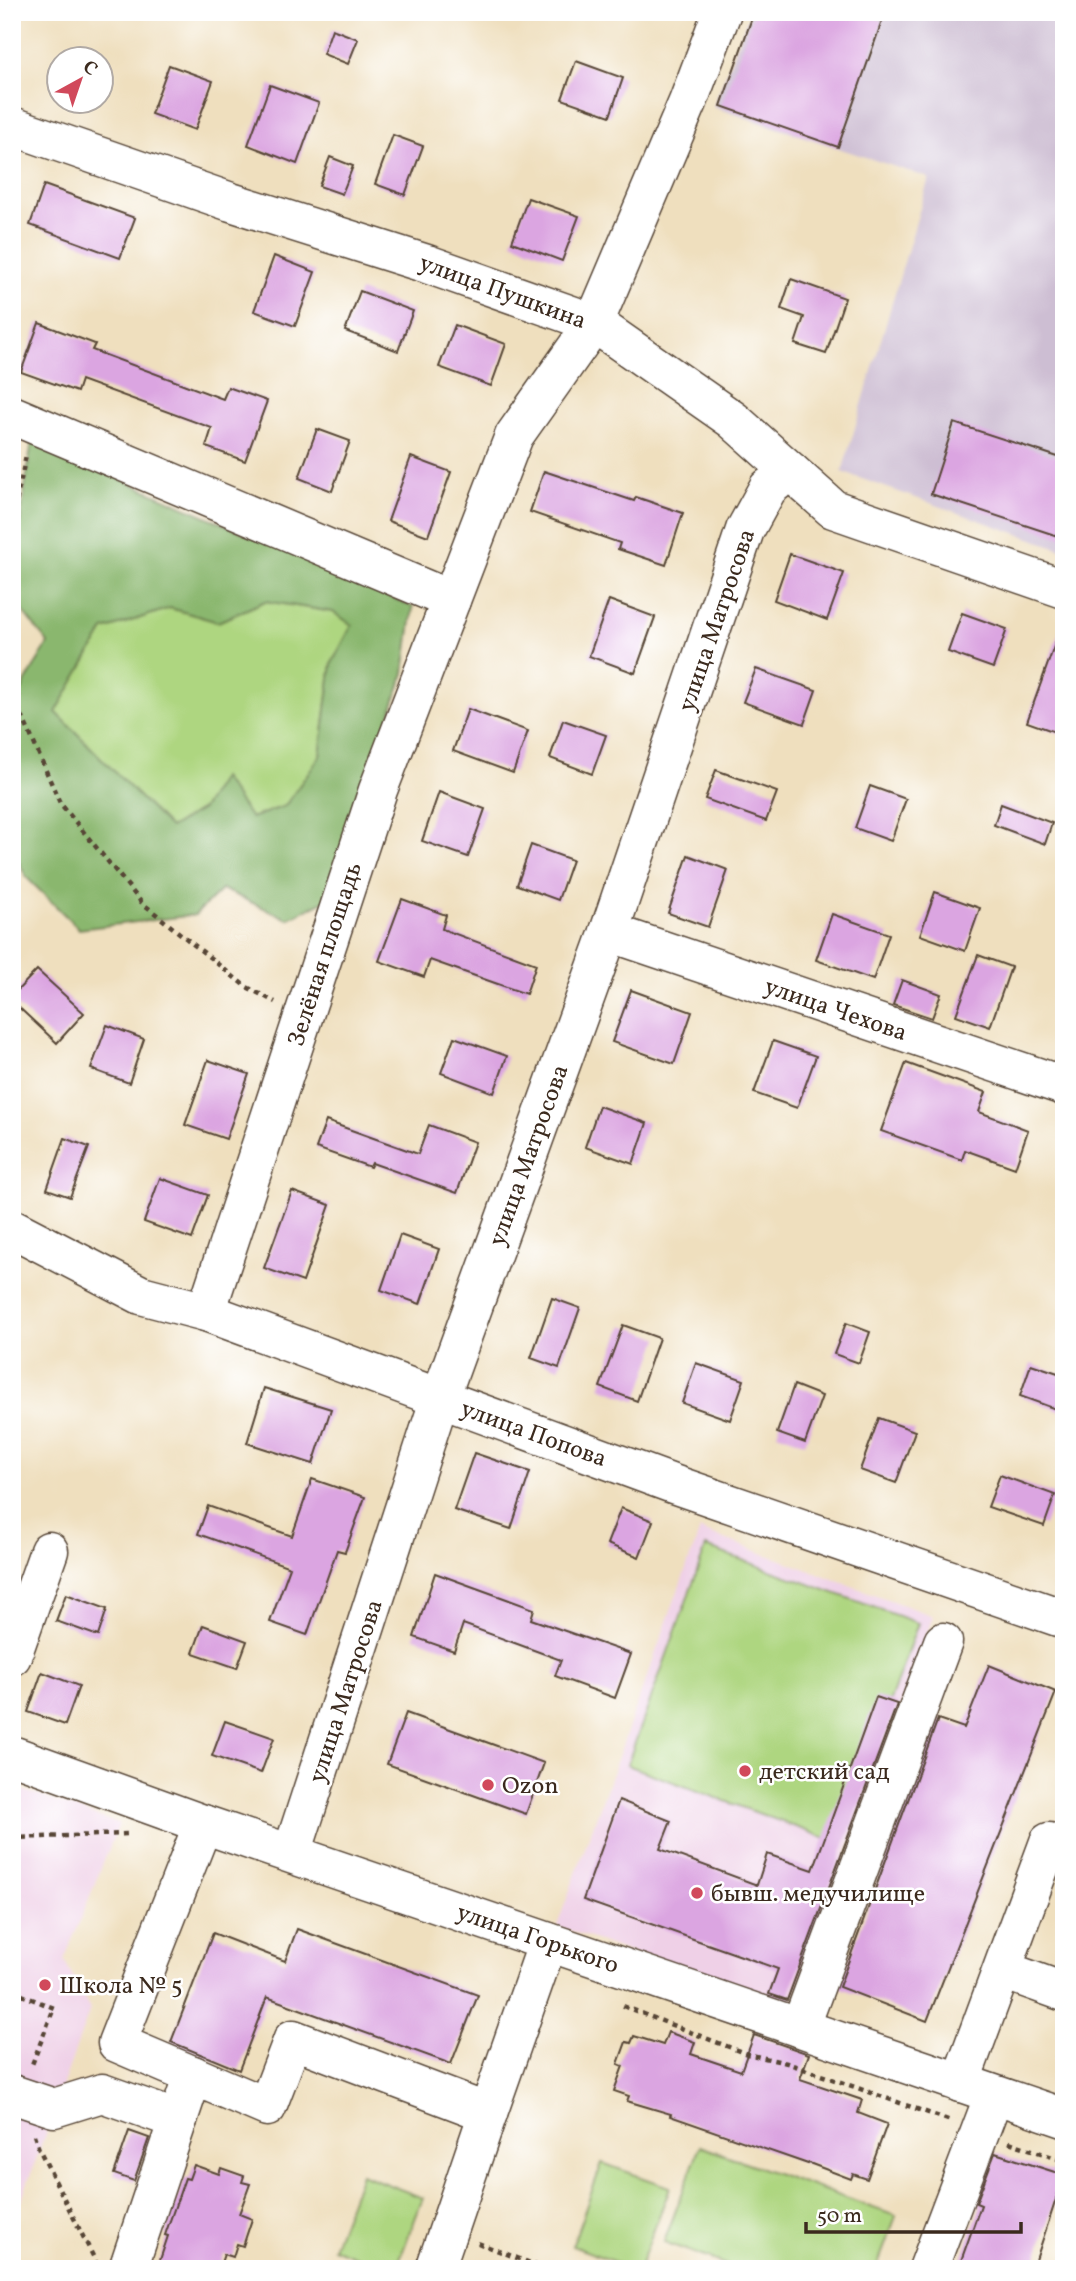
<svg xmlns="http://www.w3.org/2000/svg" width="1076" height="2281" viewBox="0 0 1076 2281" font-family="Vollkorn,serif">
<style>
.built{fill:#efd0e7}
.industrial{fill:#cdbed3}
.green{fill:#aed680;stroke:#74804f;stroke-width:2}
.forest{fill:#8ab76e;stroke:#627046;stroke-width:2;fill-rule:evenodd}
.building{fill:#dba5e1}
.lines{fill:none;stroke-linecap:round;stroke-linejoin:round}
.minor-casing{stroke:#564536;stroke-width:41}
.path{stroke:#564536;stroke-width:4.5;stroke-dasharray:5 5;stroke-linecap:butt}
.minor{stroke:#fff;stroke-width:38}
.poi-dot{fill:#d1495b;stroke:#fff;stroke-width:2.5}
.labels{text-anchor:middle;stroke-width:5;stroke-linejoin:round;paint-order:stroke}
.street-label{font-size:24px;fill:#3b2a1e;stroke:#fff}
.poi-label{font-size:24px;fill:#3b2a1e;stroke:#fff;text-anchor:start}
</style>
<rect width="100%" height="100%" fill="#fff"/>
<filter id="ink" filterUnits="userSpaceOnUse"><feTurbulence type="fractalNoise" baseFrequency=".0143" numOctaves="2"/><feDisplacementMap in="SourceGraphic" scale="14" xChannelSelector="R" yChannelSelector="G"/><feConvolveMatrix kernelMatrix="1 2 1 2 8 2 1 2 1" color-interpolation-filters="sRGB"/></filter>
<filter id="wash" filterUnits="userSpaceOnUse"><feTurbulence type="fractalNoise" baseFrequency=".00686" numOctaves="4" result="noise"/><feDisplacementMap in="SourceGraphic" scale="28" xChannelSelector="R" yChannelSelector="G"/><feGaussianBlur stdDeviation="1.57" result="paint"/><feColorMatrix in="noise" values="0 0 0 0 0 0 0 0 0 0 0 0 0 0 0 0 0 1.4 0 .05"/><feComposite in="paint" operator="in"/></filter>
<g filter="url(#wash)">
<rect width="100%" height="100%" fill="#efdfbe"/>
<g class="built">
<path d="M 700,1530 L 933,1616 L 789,2010 L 557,1926 Z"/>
<path d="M 12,1786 L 119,1824 L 64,1960 L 90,2009 L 12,2226 Z"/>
</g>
<path class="industrial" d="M 750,12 L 1064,12 L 1064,550 L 842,472 L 929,178 L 713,107 Z"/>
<g class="green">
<path d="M 265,601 L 333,612 L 353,625 L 332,663 L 320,756 L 285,806 L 251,818 L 202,809 L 170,828 L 55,713 L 104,630 L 170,608 L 218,622 Z"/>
<path d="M 706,1547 L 918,1623 L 839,1843 L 627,1765 Z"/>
<path d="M 700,2146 L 896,2216 L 876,2269 L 737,2269 L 664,2242 Z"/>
<path d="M 602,2163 L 670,2187 L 639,2269 L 634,2269 L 572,2246 Z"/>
<path d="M 361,2174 L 423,2198 L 396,2269 L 386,2269 L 333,2248 Z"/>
</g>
<path class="forest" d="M 32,440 L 413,607 L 404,673 L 328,899 L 288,919 L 222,889 L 195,915 L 79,929 L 27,878 L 12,851 L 12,706 L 48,643 L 13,599 L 19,529 ZM 265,601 L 333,612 L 352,625 L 332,663 L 320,756 L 285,806 L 251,818 L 222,778 L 202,809 L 170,828 L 56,712 L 104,630 L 170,608 L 218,622 Z"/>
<g id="blocks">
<g class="building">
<path d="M 754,12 L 858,12 L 882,21 L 838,147 L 721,106 Z"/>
<path d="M 332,29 L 358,39 L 348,64 L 323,54 Z"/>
<path d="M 576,61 L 623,78 L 610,116 L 562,99 Z"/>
<path d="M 169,65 L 213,81 L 195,130 L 151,114 Z"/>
<path d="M 270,85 L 319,103 L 297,164 L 248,145 Z"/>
<path d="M 393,135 L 423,146 L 405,195 L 375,184 Z"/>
<path d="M 330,157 L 353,166 L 342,194 L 319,186 Z"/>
<path d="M 44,185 L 135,218 L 120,258 L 30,225 Z"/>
<path d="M 528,198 L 579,216 L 562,261 L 512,242 Z"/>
<path d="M 274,256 L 315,272 L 295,326 L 254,311 Z"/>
<path d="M 791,279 L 845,298 L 826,354 L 795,344 L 804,317 L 781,309 Z"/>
<path d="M 360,291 L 413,311 L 398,351 L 345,331 Z"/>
<path d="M 39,323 L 95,344 L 92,350 L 223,399 L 228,387 L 267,401 L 245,461 L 206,447 L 212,428 L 81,380 L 77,392 L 21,372 Z"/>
<path d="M 455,325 L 506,344 L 491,386 L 439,367 Z"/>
<path d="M 954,423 L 1064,459 L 1064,538 L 931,494 Z"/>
<path d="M 317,429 L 350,441 L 332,491 L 299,478 Z"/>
<path d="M 411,457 L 451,472 L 428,536 L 388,521 Z"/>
<path d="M 544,471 L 634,501 L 636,497 L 683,513 L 666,565 L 618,549 L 620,543 L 530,512 Z"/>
<path d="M 790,554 L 844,573 L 827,620 L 774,600 Z"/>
<path d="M 609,600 L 655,617 L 635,673 L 589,656 Z"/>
<path d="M 962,613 L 1007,629 L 993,668 L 948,652 Z"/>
<path d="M 1061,627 L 1064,627 L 1064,735 L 1027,722 Z"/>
<path d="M 756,669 L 816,690 L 804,724 L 743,702 Z"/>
<path d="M 468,709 L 528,731 L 513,773 L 453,751 Z"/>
<path d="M 563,720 L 606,735 L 592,774 L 550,758 Z"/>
<path d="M 716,770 L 777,792 L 766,821 L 705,799 Z"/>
<path d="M 870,786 L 906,799 L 891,841 L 855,828 Z"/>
<path d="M 439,792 L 485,809 L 468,857 L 422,841 Z"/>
<path d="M 1001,804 L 1052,823 L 1045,844 L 994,825 Z"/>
<path d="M 531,845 L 572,860 L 558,900 L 517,885 Z"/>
<path d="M 688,855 L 728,870 L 708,927 L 668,913 Z"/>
<path d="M 935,892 L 980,908 L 965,951 L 920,935 Z"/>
<path d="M 402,899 L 446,915 L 442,929 L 536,964 L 526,994 L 430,960 L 424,977 L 379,961 Z"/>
<path d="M 832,914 L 889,934 L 873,980 L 816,960 Z"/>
<path d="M 978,955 L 1011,967 L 990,1027 L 956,1015 Z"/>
<path d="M 37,970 L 84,1013 L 57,1043 L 12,1001 L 12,996 Z"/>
<path d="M 902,980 L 941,994 L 932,1018 L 893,1005 Z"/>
<path d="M 631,990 L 692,1012 L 674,1064 L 612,1042 Z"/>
<path d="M 107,1025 L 144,1039 L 129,1083 L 91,1069 Z"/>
<path d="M 454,1037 L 507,1056 L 494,1093 L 441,1073 Z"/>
<path d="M 773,1041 L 816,1056 L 797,1108 L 754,1093 Z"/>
<path d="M 208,1060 L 249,1074 L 226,1139 L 185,1125 Z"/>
<path d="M 906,1063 L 986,1092 L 979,1112 L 1028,1130 L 1015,1168 L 965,1150 L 962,1160 L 881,1131 Z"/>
<path d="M 599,1106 L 647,1123 L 633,1164 L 585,1147 Z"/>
<path d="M 326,1121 L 418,1154 L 429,1125 L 475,1142 L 457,1193 L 372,1163 L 370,1167 L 316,1148 Z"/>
<path d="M 65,1138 L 89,1147 L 70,1197 L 47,1189 Z"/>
<path d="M 160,1178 L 208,1195 L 192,1239 L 144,1222 Z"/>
<path d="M 292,1191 L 330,1205 L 303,1282 L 264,1268 Z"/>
<path d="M 400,1235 L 439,1249 L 420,1304 L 381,1290 Z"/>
<path d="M 552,1298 L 580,1308 L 559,1368 L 531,1358 Z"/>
<path d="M 846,1323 L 870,1332 L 859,1363 L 834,1354 Z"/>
<path d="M 623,1325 L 659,1338 L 637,1401 L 600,1387 Z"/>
<path d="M 696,1363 L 744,1380 L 730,1420 L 682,1403 Z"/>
<path d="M 1031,1364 L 1064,1375 L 1064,1412 L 1020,1396 Z"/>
<path d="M 794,1385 L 822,1396 L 805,1443 L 777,1433 Z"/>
<path d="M 264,1388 L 331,1409 L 313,1464 L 247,1443 Z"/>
<path d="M 879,1418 L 915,1431 L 896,1483 L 860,1470 Z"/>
<path d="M 474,1453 L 530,1472 L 511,1529 L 454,1510 Z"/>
<path d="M 1000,1475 L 1055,1495 L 1044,1526 L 988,1507 Z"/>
<path d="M 312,1479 L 365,1497 L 345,1552 L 337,1550 L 307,1635 L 270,1622 L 290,1567 L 198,1534 L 208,1506 L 292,1536 Z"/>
<path d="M 621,1508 L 653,1521 L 639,1557 L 607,1544 Z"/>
<path d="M 435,1573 L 534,1609 L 531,1619 L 631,1654 L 615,1698 L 555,1676 L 561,1660 L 463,1624 L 454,1651 L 414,1637 Z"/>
<path d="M 66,1594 L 107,1609 L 98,1636 L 56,1621 Z"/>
<path d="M 203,1625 L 247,1641 L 237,1668 L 193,1653 Z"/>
<path d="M 989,1665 L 1056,1692 L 927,2021 L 839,1987 L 938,1719 L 964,1728 Z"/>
<path d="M 42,1672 L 79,1686 L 65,1725 L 28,1712 Z"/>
<path d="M 876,1697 L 897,1704 L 787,2000 L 769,1994 L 778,1969 L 583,1900 L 619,1800 L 671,1821 L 660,1849 L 757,1885 L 767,1854 L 813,1870 Z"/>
<path d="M 406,1713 L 544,1763 L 526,1814 L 387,1764 Z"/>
<path d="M 225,1721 L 274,1738 L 261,1773 L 212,1756 Z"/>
<path d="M 297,1929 L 478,1995 L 451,2064 L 267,1997 L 239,2070 L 171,2042 L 213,1933 L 285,1961 Z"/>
<path d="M 668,2032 L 695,2042 L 691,2054 L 741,2071 L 754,2035 L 809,2054 L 800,2079 L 862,2100 L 858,2113 L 887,2124 L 867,2179 L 853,2174 L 851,2179 L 809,2163 L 808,2164 L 670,2116 L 671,2114 L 627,2101 L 629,2096 L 614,2091 L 623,2066 L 618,2064 L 626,2042 L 631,2043 L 634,2036 L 663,2045 Z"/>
<path d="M 129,2131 L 149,2138 L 134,2181 L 114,2174 Z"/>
<path d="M 995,2153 L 1064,2175 L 1033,2269 L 958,2269 L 981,2205 L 976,2203 Z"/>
<path d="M 194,2165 L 219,2174 L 221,2168 L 244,2176 L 242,2182 L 250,2184 L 239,2214 L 252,2219 L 243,2246 L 237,2244 L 233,2257 L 224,2254 L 219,2269 L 157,2269 L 168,2236 L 165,2235 L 185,2178 L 189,2179 Z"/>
</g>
</g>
</g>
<g filter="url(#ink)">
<use href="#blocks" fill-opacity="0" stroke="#564536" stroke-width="2"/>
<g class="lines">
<defs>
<g id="minor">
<path d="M 12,126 L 231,202 L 427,264 L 594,323 L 733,420 L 833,509 L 1064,589"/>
<path d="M 12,415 L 451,600"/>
<path d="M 609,932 L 1064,1086"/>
<path d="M 12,1228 L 141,1295 L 206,1312 L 673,1484 L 1064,1619"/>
<path d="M 206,1312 L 378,790 L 514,436 L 594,323 L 688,102 L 722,12"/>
<path d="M 12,1656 L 49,1551"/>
<path d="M 12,1755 L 203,1824 L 1064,2118"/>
<path d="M 203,1824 L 117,2043 L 267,2107 L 293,2039 L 488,2113 L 548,1942"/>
<path d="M 292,1853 L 440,1398 L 609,932 L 745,530 L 768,488 L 790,471"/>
<path d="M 1003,1970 L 1064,1992"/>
<path d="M 800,2028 L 943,1642"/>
<path d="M 960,2083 L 1049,1842 L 1064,1848"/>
<path d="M 12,2094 L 54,2108 L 102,2093 L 178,2120"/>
<path d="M 128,2269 L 193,2075"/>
<path d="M 435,2269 L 488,2113"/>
<path d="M 928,2269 L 994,2095"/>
</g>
</defs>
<use href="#minor" class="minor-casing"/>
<g class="path">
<path d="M 12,551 L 17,498 L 26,455"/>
<path d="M 12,646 L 20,711 L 60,803 L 141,902 L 245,986 L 275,1002"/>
<path d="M 12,1838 L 127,1834"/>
<path d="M 12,1991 L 54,2008 L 31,2067"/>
<path d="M 623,2006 L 747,2054 L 787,2063 L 951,2121"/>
<path d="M 34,2135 L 39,2149 L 96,2262"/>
<path d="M 1009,2142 L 1064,2161"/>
<path d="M 478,2243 L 546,2269"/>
</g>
<use href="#minor" class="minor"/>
</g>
</g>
<g class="poi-dot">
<circle cx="745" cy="1771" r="7"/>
<circle cx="488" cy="1785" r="7"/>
<circle cx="697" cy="1893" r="7"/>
<circle cx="45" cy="1985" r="7"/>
</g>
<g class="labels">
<g class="street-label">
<text transform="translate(503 291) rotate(20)" y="8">улица Пушкина</text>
<text transform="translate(716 620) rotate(-71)" y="8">улица Матросова</text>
<text transform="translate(324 954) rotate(-72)" y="8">Зелёная площадь</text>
<text transform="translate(836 1009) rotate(19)" y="8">улица Чехова</text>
<text transform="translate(528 1155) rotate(-70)" y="8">улица Матросова</text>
<text transform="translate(534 1433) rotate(20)" y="8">улица Попова</text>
<text transform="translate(345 1691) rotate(-72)" y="8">улица Матросова</text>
<text transform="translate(538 1938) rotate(19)" y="8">улица Горького</text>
</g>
<g class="poi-label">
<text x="759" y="1779">детский сад</text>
<text x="502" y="1793">Ozon</text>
<text x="711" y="1901">бывш. медучилище</text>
<text x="59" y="1993">Школа № 5</text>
</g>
</g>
<rect width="1076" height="2281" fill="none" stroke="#fff" stroke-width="42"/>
<g transform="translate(80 80) rotate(40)"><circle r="33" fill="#ffffff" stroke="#b1aaa5" stroke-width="2"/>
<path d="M0-5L12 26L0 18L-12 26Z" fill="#d1495b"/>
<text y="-10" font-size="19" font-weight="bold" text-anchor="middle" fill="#3b2a1e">С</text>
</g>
<path d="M806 2222v10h215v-10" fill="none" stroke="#3b2a1e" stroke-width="3.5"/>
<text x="817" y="2222" font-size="21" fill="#3b2a1e" stroke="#ffffff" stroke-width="5" paint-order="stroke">50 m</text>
</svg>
